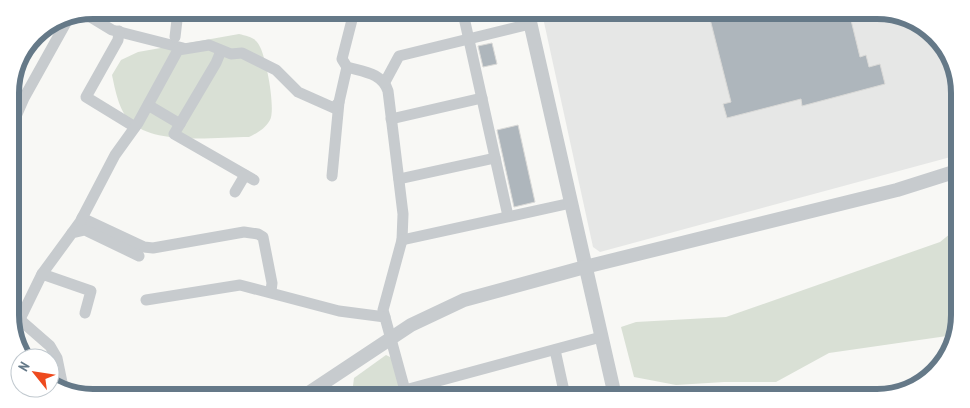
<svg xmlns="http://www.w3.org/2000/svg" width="970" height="408" viewBox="0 0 970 408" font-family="'PT Sans Narrow',sans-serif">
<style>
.built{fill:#e6e7e6}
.green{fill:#d9e0d5}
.building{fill:#aeb6bc;stroke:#d9d9d7}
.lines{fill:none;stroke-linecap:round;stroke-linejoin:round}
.minor{stroke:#c7cbce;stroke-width:11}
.tertiary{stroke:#c7cbce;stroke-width:14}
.rim{fill:none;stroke:#657988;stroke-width:6}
</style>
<rect width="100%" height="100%" fill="#f8f8f5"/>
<path class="built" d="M 542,13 L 909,16 L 943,42 L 959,82 L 958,155 L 600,252 L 593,247 Z"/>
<g class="green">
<path d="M 239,34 C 247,36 255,37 259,45 C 266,56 276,109 270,120 C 265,129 257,133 249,137 C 215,137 155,146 130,121 C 119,111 115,89 112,75 L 121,60 L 138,52 Z"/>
<path d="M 956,229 L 954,335 L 829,353 L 776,382 L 724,382 L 676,385 L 634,377 L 621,327 L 636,322 L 726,317 L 940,242 Z"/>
<path d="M 386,355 L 392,358 L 401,394 L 352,394 L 354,378 Z"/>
</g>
<g class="building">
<path d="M 709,15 L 850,16 L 860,57 L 866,55 L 869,67 L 880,64 L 885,84 L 802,106 L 801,99 L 727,118 L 723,104 L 731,102 Z"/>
<path d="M 492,43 L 497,64 L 483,67 L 478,46 Z"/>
<path d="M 518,125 L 535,202 L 514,207 L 497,130 Z"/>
</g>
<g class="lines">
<g class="minor">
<path d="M 354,12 L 342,59 L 347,67 C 364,72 382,73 388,91 L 403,214 L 402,240 L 383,310 L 406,394"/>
<path d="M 84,13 L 112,30 L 183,48"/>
<path d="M 463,13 L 508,216"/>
<path d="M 119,31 L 118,40 L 86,97 L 135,127"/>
<path d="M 175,37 L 177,20 L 181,11"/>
<path d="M 221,51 L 216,63 L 174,134 L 254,180"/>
<path d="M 385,82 L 399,56 L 530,24"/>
<path d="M 148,105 L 180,124"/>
<path d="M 391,119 L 482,98"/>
<path d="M 10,130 L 24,98 L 68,19"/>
<path d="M 332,176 L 339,102"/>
<path d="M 399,179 L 495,158"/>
<path d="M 235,192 L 245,175"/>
<path d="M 82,218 L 144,247 L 153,248 L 244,232 L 258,234 L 263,237 L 272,283 L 271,291"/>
<path d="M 72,233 L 80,222 L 115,155 L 138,123 L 178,50 L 209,45 L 231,54 L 242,53 L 276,70 L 298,92 L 334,108 L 339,102 L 347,67"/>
<path d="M 402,240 L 571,203"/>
<path d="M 42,274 L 91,291 L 85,313"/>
<path d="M 146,300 L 240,285 L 339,311 L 385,317"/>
<path d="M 11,312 L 50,346 L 57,358 L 64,392"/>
<path d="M 20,319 L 42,274 L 72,233 L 85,230 L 139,256"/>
<path d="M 555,350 L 565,396"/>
<path d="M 405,390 L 601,337"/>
</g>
<g class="tertiary">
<path d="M 528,13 L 615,396"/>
<path d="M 307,394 L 411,325 L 464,300 L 585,267 L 897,190 L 957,171"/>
</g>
</g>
<path d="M0 0H970V408H0ZM93 19H877A74 74 0 0 1 951 93V315A74 74 0 0 1 877 389H93A74 74 0 0 1 19 315V93A74 74 0 0 1 93 19Z" fill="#fff" fill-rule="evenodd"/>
<path class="rim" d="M93 19H877A74 74 0 0 1 951 93V315A74 74 0 0 1 877 389H93A74 74 0 0 1 19 315V93A74 74 0 0 1 93 19Z"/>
<g transform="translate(35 373) rotate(300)"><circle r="24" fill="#ffffff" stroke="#c1c9cf"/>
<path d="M0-4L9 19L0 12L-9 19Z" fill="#ee4a1e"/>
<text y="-8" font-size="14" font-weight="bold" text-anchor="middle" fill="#657988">N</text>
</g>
</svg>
